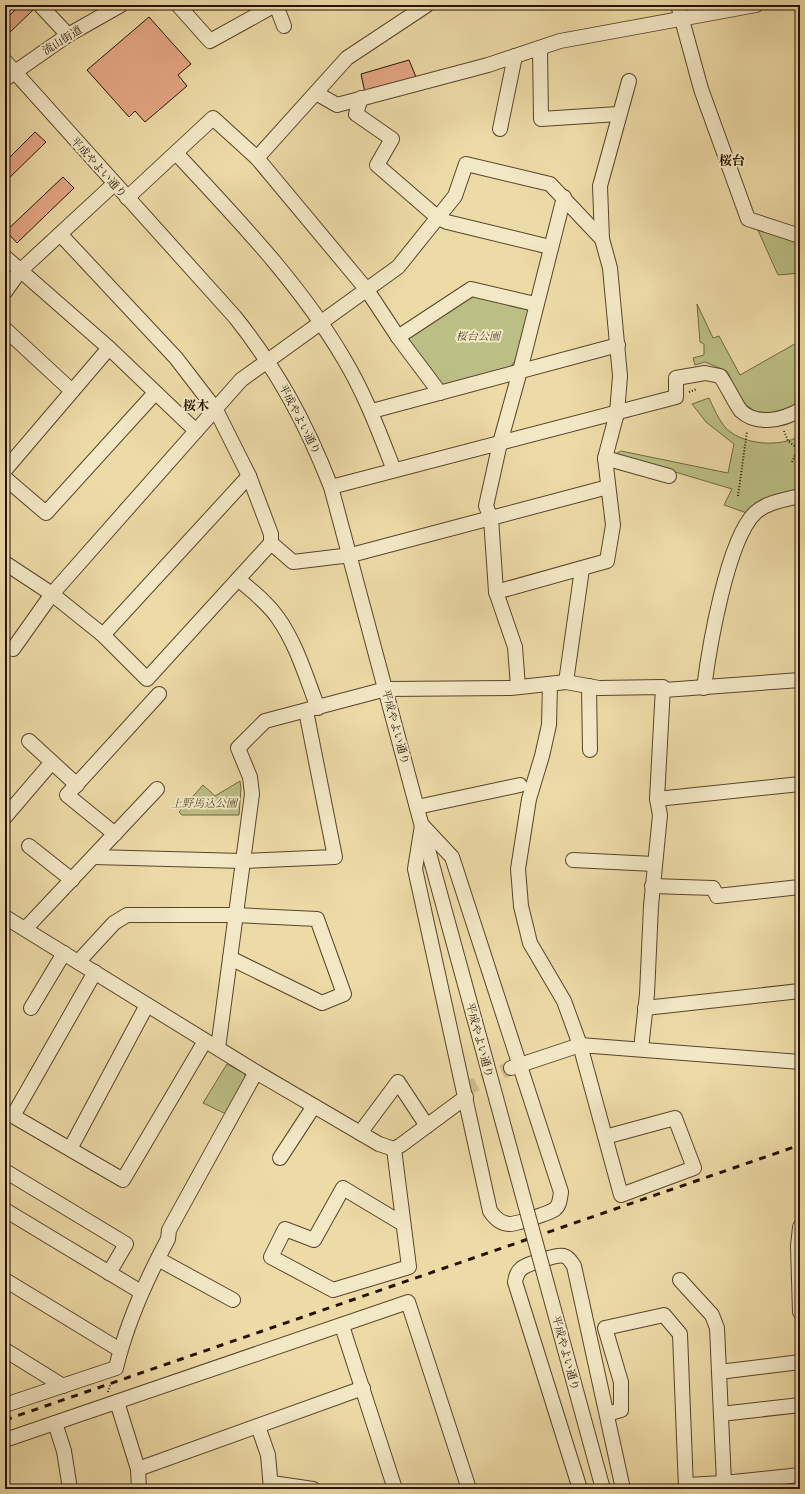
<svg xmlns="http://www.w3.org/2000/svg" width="805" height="1494" viewBox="0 0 805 1494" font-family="'Libre Caslon Text','Noto Serif JP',serif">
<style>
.green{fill:#bcbf85;stroke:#706842}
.building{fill:#e5a784;stroke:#251200}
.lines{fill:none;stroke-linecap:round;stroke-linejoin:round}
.minor-tunnel{stroke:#cfbd8e;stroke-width:14;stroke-dasharray:14 7;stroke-linecap:butt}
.minor-casing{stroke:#57442a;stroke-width:16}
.path{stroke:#251200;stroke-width:2;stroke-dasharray:1 2;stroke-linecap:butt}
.minor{stroke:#f3e8c6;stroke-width:14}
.rail{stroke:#251200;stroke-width:3;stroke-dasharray:7 7;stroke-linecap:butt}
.minor-bridge-casing{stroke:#57442a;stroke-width:16;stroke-linecap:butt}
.minor-bridge{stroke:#f3e8c6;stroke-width:14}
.labels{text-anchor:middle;stroke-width:4;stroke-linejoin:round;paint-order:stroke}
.street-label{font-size:11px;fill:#251200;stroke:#f3e8c6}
.park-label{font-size:11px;font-style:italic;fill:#5a4f2f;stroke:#f3e8c6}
.quarter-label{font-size:13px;font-weight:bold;fill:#251200;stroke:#f3e8c6}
</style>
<rect width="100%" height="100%" fill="#eddba7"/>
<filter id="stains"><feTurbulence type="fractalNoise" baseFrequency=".005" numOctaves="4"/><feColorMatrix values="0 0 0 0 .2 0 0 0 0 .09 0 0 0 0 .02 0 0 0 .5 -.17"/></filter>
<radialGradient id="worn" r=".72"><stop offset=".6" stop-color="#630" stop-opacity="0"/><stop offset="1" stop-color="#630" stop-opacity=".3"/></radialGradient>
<g class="green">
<path d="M 757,228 L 800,242 L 800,273 L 778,275 Z"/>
<path d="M 470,292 L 531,307 L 517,358 L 509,369 L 442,388 L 408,341 L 408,335 Z"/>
<path d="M 697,304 L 713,338 L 719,336 L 740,375 L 800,341 L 800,402 L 781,413 L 756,412 L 743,403 L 727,371 L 705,362 L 695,365 L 693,358 L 704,355 L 704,344 L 700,342 Z"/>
<path d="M 709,398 C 713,407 718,418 724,426 C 740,445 779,448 800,436 L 800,490 L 760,500 L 747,513 L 724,505 L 732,489 L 615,454 L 621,451 L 728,473 L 734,444 L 706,422 L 692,404 Z"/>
<path d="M 240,781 L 241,788 L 239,815 L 182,815 L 179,812 L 203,785 L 215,796 Z"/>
<path d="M 227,1064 L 245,1074 L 245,1078 L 226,1114 L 203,1103 Z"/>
</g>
<g class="building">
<path d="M 20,5 L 29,5 L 33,10 L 8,34 L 5,31 L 5,16 L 7,18 Z"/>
<path d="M 149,17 L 191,64 L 178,75 L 187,86 L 145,122 L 135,111 L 129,117 L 87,70 Z"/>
<path d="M 409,60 L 416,77 L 365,93 L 361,74 Z"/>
<path d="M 35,132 L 46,142 L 5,182 L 5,162 Z"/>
<path d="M 63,177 L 74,188 L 17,243 L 6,231 Z"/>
</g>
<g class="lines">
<path class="minor-tunnel" d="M 464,1090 L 510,1068"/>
<defs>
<g id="minor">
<path d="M 40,5 L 68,35"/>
<path d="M 178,5 L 210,41 L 275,5"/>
<path d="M 276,5 L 284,26"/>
<path d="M 678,5 L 701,89 L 748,219 L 800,236"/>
<path d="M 540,48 L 541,119 L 618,114"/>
<path d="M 5,61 L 235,317 C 278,371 306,423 331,487 L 432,864"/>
<path d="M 5,79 L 68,35 L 121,5"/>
<path d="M 316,93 L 337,105 L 488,65 L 560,41 L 756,5"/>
<path d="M 361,98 L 356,114 L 392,139 L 377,165 L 437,217 L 447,222 L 550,247"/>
<path d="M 500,129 L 515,56"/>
<path d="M 176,153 C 236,218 299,282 344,359 C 365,394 379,432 394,470"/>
<path d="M 257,158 L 347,58 L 427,5"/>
<path d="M 127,198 L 213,118 L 257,158 L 367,290 L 398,337 L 440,393"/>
<path d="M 602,239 L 600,186 L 629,81"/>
<path d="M 5,257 L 109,348 L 196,431"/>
<path d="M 5,292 L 20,271 L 114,184"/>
<path d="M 5,329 L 72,391"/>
<path d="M 398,337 L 471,289 L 535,304"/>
<path d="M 372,411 L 618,345"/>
<path d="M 605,458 L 669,476"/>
<path d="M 5,470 L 109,348"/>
<path d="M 5,478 L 46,513 L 155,393"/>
<path d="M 331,487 L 676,397 L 676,378 L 705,373 L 720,376 C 725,382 737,407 741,411 C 757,426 783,420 800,410"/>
<path d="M 271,543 L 293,562 L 351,555 L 608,487"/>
<path d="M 5,563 L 52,594 L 103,635 L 147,679 L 271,543 L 271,534 L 249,476 L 216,410 L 176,358 L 60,234"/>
<path d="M 238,579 C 252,591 267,602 278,618 C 297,645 306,677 318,708"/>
<path d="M 103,635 L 249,476"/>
<path d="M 13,649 L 52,594 L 241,380 L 398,267 L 455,196 L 466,164 L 550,184 L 602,239 L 610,268 L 620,376 L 617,413 L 605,458 L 613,525 L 607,561 L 496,592"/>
<path d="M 566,682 L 582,569"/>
<path d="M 550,684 L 549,725 L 542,756 L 529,799 L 518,869 L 521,906 L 530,943 L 564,1001 L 580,1045 L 621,1195 L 694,1168 L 675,1118 L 605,1137"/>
<path d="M 589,686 L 590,750"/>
<path d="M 518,687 L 515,647 L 496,592 L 491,518 L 486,506 L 500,443 L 520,371 L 564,197"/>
<path d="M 704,688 C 709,649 727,540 755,513 C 767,502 784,500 800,496"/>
<path d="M 664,690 L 800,680"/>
<path d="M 29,741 L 77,785"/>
<path d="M 657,799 L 800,784"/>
<path d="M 417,807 L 520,785"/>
<path d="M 5,817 L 52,762"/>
<path d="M 422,825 L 452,857 L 561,1192 C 560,1198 560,1205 555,1209 C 550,1213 516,1224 510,1224 C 501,1224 494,1217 490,1211 L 415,869 Z"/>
<path d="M 115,834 L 67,795 L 159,694"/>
<path d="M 29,846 L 72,880"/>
<path d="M 94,857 L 243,861 L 335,857 L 306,711"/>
<path d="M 573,860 L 654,864"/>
<path d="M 652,886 L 713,888 L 717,896 L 800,887"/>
<path d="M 5,917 L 256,1072 L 379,1144 L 394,1149 L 401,1145 L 466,1097"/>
<path d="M 26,928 L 157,789"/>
<path d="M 78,962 L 114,923 L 127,915 L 236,915 L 317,919 L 344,994 L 322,1003 L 230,958"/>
<path d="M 95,972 L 13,1116 L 123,1180 L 205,1041"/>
<path d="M 31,1008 L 64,953"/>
<path d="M 645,1008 L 800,991"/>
<path d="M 218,1048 L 252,794 L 250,777 L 238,748 L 265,721 L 386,689 L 511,688 L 566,682 L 599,688 L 663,687 L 657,799 L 660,815 L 651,906 L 647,994 L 641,1049"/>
<path d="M 511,1068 L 580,1045 L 800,1062"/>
<path d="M 360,1133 L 398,1082 L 427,1126"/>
<path d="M 70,1149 L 147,1005"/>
<path d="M 394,1149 L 409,1267 L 333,1290 L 271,1257 L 285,1229 L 314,1240 L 343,1188 L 403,1224"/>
<path d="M 280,1158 L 314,1106"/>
<path d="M 5,1171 L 126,1244 L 109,1273"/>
<path d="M 5,1210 L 141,1292"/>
<path d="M 800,1227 L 798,1246 L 800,1312"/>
<path d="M 158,1259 L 233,1300"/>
<path d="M 5,1280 L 120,1350"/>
<path d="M 680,1280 L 712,1315 L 717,1328 L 724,1483"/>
<path d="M 342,1326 L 395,1489"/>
<path d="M 5,1350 L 63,1386"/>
<path d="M 719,1372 L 800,1362"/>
<path d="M 117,1402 L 138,1469 L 139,1489"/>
<path d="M 5,1405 L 116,1368 C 127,1322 146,1280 168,1239 L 169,1230 L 256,1072"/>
<path d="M 607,1414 L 621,1410 L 621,1382 L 605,1328 L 664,1315 L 680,1334 L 686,1489"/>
<path d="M 721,1414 L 800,1405"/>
<path d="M 55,1423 L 64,1451 L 70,1489"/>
<path d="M 258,1426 L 268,1455 L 271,1489"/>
<path d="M 5,1440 L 408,1302 L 469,1489"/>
<path d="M 138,1469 L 363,1388"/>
<path d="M 272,1483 L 313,1489"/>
<path d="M 686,1485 L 724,1483 L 800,1475"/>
<path d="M 580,1489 L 515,1282 C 516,1276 517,1272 522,1268 C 528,1264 557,1254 564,1256 C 569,1257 571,1262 574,1266 L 623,1489"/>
</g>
</defs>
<use href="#minor" class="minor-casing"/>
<g class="path">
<path d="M 689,392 L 697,389"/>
<path d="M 784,431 L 788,441 L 800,450"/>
<path d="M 792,462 L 798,449"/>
<path d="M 738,496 L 747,431"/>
<path d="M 108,1392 L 111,1383"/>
</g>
<use href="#minor" class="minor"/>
<path class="rail" d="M 5,1420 L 800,1145"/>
<defs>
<path id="minor-bridge" d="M 432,864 L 603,1489"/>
</defs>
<use href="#minor-bridge" class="minor-bridge-casing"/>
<use href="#minor-bridge" class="minor-bridge"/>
</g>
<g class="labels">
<g class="street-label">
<text transform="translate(62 40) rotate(-32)" y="4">流山街道</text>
<text transform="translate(99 167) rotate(48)" y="4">平成やよい通り</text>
<text transform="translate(300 419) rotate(63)" y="4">平成やよい通り</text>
<text transform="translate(396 727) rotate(75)" y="4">平成やよい通り</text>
<text transform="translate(480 1040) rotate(75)" y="4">平成やよい通り</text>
<text transform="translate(566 1353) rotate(75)" y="4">平成やよい通り</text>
</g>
<g class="park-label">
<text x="478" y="340">桜台公園</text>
<text x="204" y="807">上野馬込公園</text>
</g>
<g class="quarter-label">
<text x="732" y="165">桜台</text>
<text x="196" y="410">桜木</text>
</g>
</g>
<rect width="805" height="1494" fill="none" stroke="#eddba7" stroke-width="20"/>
<rect x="6" y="6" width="793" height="1482" fill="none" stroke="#251200" stroke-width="2"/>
<rect x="10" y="10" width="785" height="1474" fill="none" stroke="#251200"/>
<rect width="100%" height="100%" filter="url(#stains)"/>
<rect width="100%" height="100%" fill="url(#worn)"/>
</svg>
